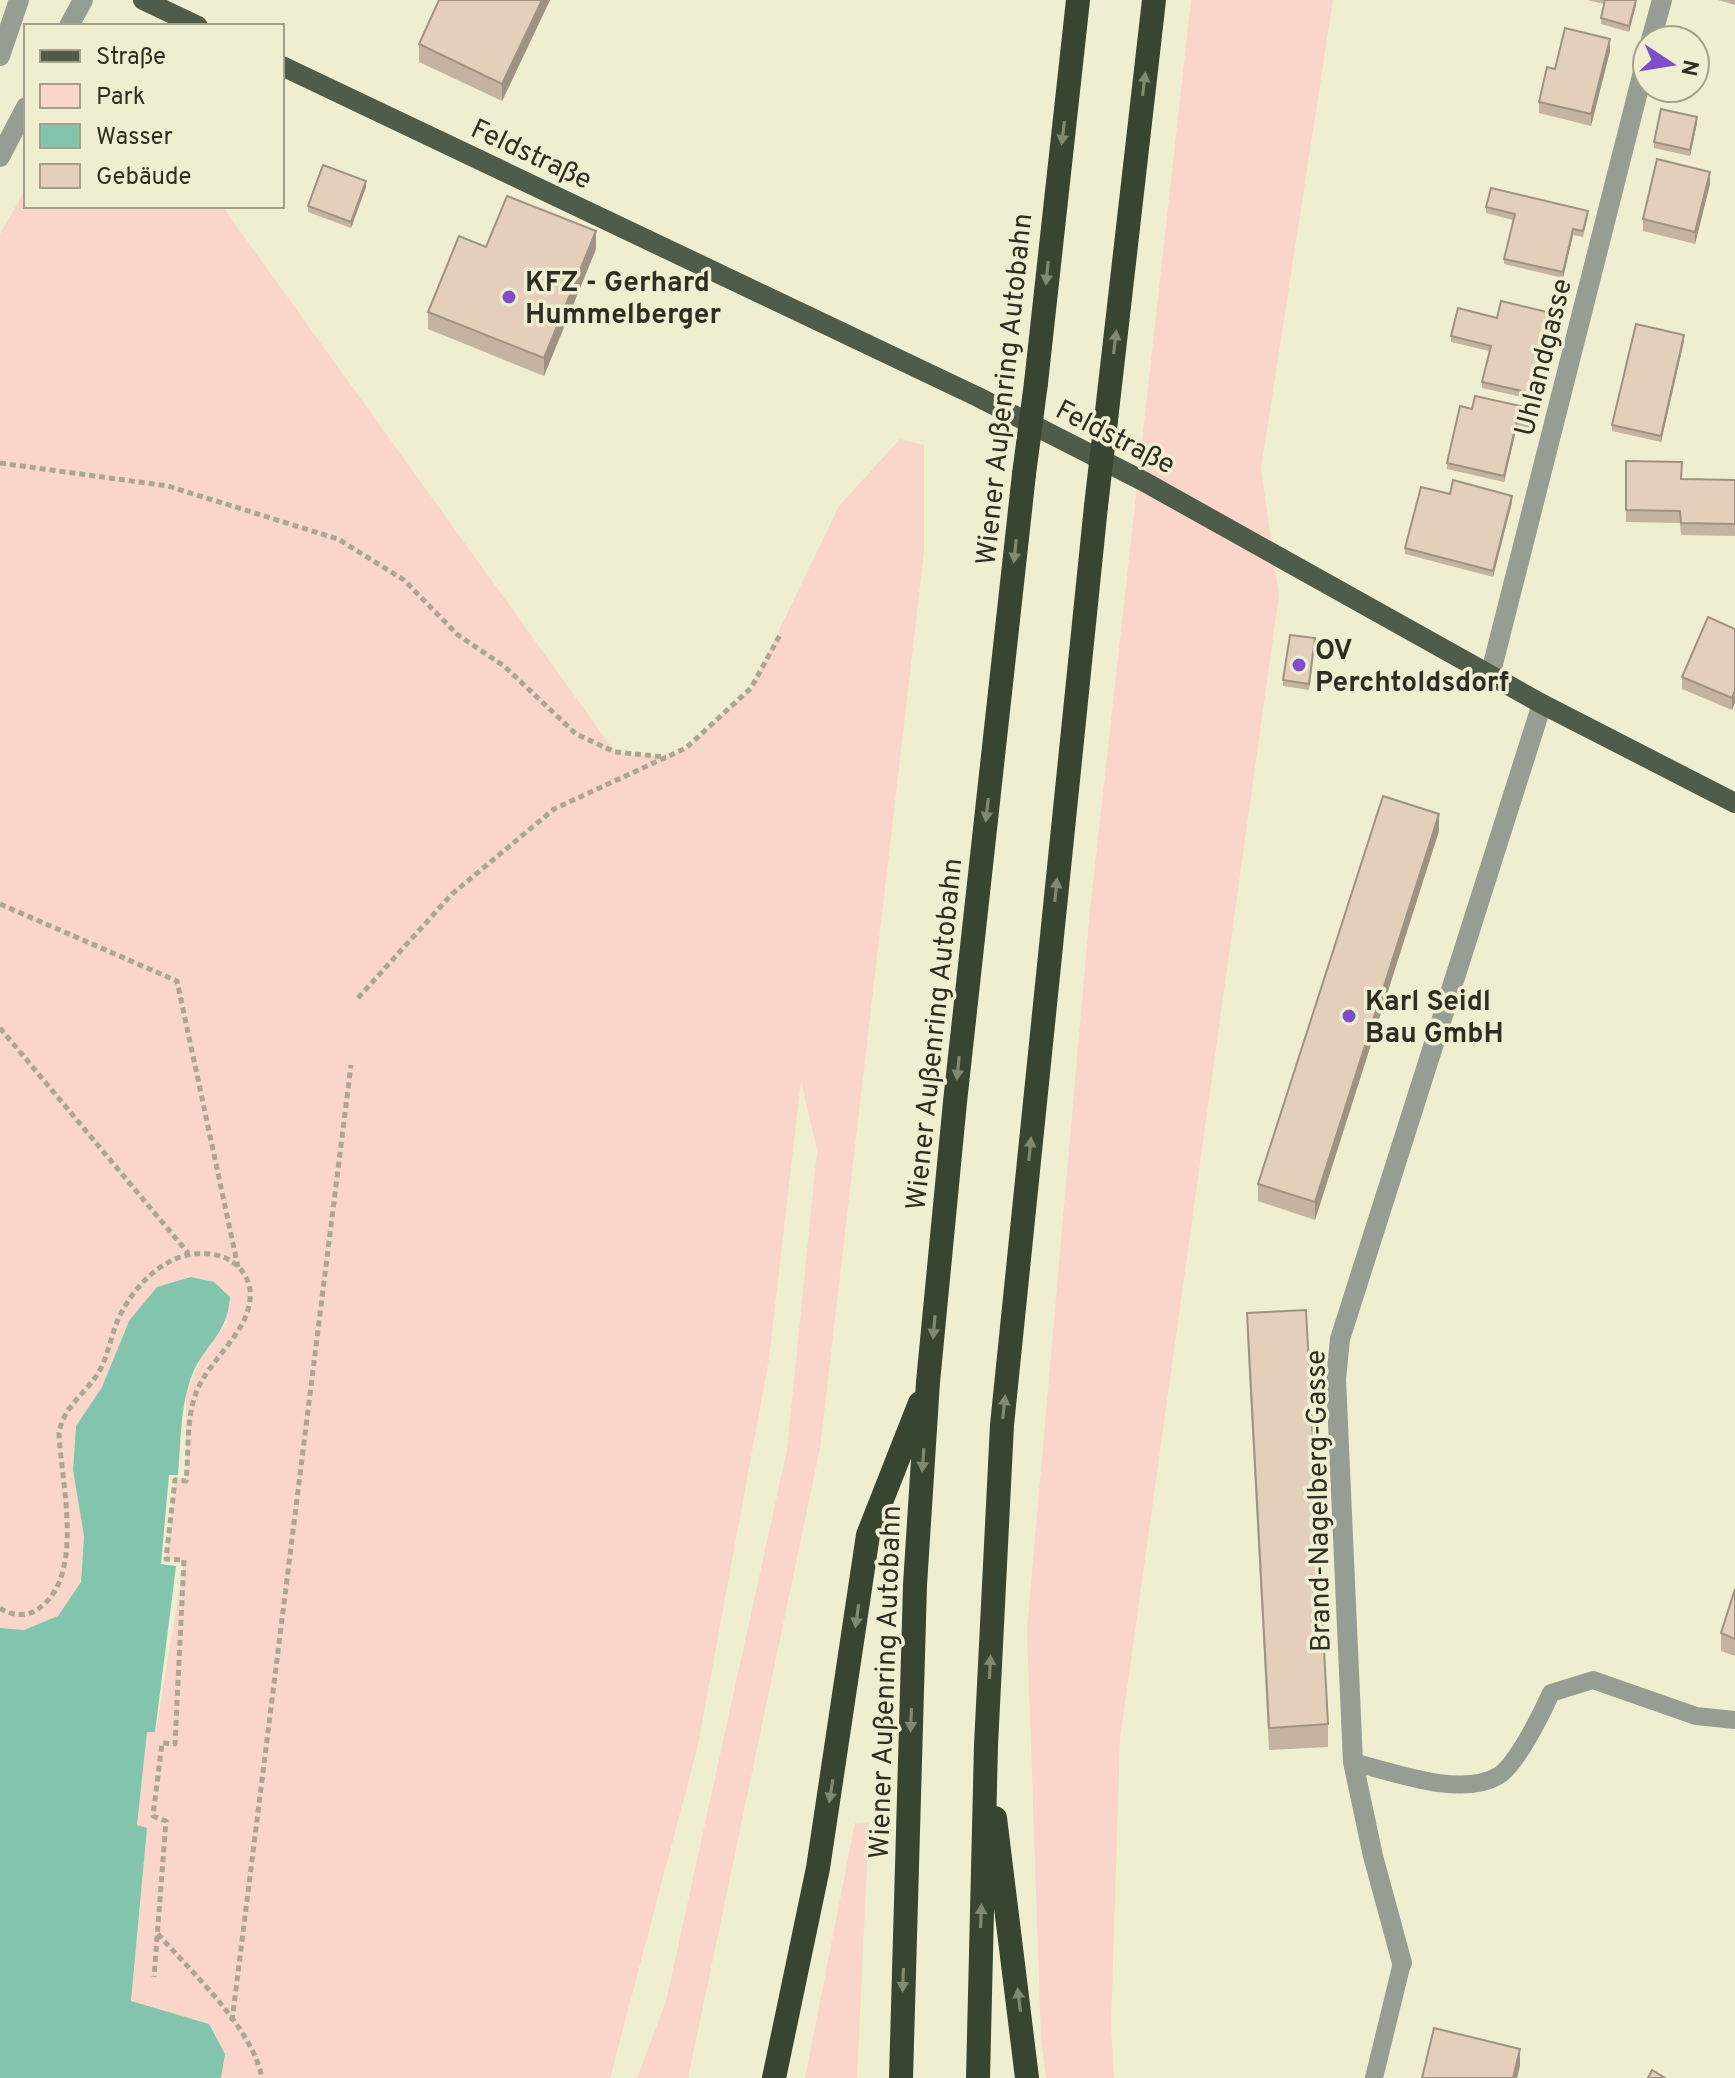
<svg xmlns="http://www.w3.org/2000/svg" width="1735" height="2078" viewBox="0 0 1735 2078" font-family="Overpass,sans-serif">
<style>
.green{fill:#fad5ca}
.water{fill:#83c5ac}
.lines{fill:none;stroke-linecap:round;stroke-linejoin:round}
.path{stroke:#aaa892;stroke-width:5;stroke-dasharray:6 4;stroke-linecap:butt}
.service{stroke:#969d92;stroke-width:18}
.minor{stroke:#969d92;stroke-width:20}
.primary{stroke:#4f5c4a;stroke-width:20}
.motorway{stroke:#374531;stroke-width:24}
.motorway-bridge{stroke:#374531;stroke-width:24}
.wall{fill:#c4b3a0}
.shaded-wall{fill:#a09282}
.building{fill:#e4d0ba;stroke:#a09282;stroke-width:2}
.oneway{fill:#818971}
.poi-dot{fill:#7e4ec6;stroke:#f0eed1;stroke-width:3}
.labels{text-anchor:middle;stroke-width:7;stroke-linejoin:round;paint-order:stroke}
.street-label{font-size:28px;fill:#2f2e23;stroke:#f0eed1}
.poi-label{font-size:28px;font-weight:bold;fill:#2f2e23;stroke:#f0eed1;text-anchor:start}
</style>
<rect width="100%" height="100%" fill="#f0eed1"/>
<g class="green">
<path d="M 1191,0 L 1333,0 L 1261,469 L 1279,595 L 1120,1739 L 1111,2026 L 1114,2078 L 1046,2078 L 1041,2038 L 1027,1629 L 1090,910 Z"/>
<path d="M 26,188 L 26,206 L 222,206 L 615,752 L 666,757 L 686,748 L 751,688 L 839,506 L 900,439 L 924,445 L 924,552 L 820,1448 L 688,2078 L 637,2078 L 666,2001 L 787,1450 L 817,1151 L 801,1080 L 769,1359 L 698,1745 L 610,2078 L 221,2078 L 224,2054 L 209,2024 L 131,2002 L 147,1829 L 137,1825 L 147,1731 L 156,1731 L 184,1561 L 166,1559 L 175,1480 L 186,1480 L 186,1393 L 203,1354 L 228,1321 L 129,1321 L 102,1387 L 76,1426 L 73,1470 L 84,1536 L 81,1582 L 58,1616 L 24,1630 L 0,1628 L 0,234 Z"/>
<path d="M 869,1822 L 857,2078 L 805,2078 L 855,1823 Z"/>
</g>
<path class="water" d="M 191,1277 L 214,1282 L 230,1297 C 227,1336 206,1342 192,1375 C 180,1406 181,1443 178,1475 L 169,1475 L 161,1564 L 176,1566 L 155,1732 L 147,1732 L 137,1825 L 147,1828 L 131,2001 L 209,2024 L 225,2054 L 221,2078 L 0,2078 L 0,1628 L 24,1630 L 58,1616 L 81,1582 L 84,1536 L 73,1470 L 76,1426 L 102,1387 L 129,1321 L 157,1287 Z"/>
<g class="lines">
<g class="path">
<path d="M 0,463 L 168,486 L 338,539 L 404,580 L 458,635 L 504,666 L 576,734 L 615,752 L 666,757"/>
<path d="M 0,904 L 177,981 L 238,1267"/>
<path d="M 358,998 L 452,894 L 554,809 L 686,748 L 751,688 L 780,635"/>
<path d="M 0,1028 L 188,1253"/>
<path d="M 0,1608 C 10,1615 25,1617 35,1611 C 87,1580 61,1484 59,1433 C 64,1404 88,1393 101,1368 C 108,1354 111,1337 117,1322 C 134,1282 174,1243 220,1256 C 235,1260 248,1274 250,1290 C 254,1331 206,1360 195,1396 C 186,1422 189,1453 186,1481 L 175,1480 L 166,1559 L 184,1560 L 175,1744 L 162,1743 L 153,1816 L 166,1821 L 154,1977"/>
<path d="M 158,1934 C 192,1973 252,2027 262,2078"/>
<path d="M 232,2021 L 351,1065"/>
</g>
<g class="service">
<path d="M 1353,1762 C 1392,1772 1461,1798 1498,1776 C 1516,1766 1542,1713 1551,1693 L 1593,1680 L 1696,1716 L 1735,1720"/>
<path d="M 1374,2078 L 1402,1963"/>
</g>
<g class="minor">
<path d="M 69,26 L 83,0"/>
<path d="M 1651,40 L 1662,0"/>
<path d="M 0,56 L 19,0"/>
<path d="M 0,157 L 26,107"/>
<path d="M 1491,672 L 1647,56"/>
<path d="M 1402,1963 L 1373,1856 L 1353,1762 L 1336,1379 L 1340,1339 L 1542,704"/>
</g>
<g class="primary">
<path d="M 143,0 L 198,26"/>
<path d="M 282,66 L 978,397 L 1143,481 L 1542,704 L 1735,803"/>
</g>
<g class="motorway">
<path d="M 1036,383 L 1078,0"/>
<path d="M 1106,420 L 1154,0"/>
<path d="M 995,1818 L 1027,2078"/>
<path d="M 774,2078 L 818,1868 L 868,1535 L 920,1403"/>
<path d="M 901,2078 L 915,1585 L 928,1382 L 955,1102 L 1024,474"/>
<path d="M 978,2078 L 986,1745 L 1002,1425 L 1096,506"/>
</g>
<g class="motorway-bridge">
<path d="M 1024,474 L 1036,383"/>
<path d="M 1096,506 L 1106,420"/>
</g>
</g>
<g class="wall">
<path d="M 550,0 L 502,101 L 419,62 L 419,44 Z"/>
<path d="M 1587,0 L 1605,0 L 1604,4 Z"/>
<path d="M 1718,0 L 1735,0 L 1735,5 Z"/>
<path d="M 1636,5 L 1629,32 L 1601,24 L 1601,18 Z"/>
<path d="M 1610,51 L 1591,126 L 1539,113 L 1539,102 Z"/>
<path d="M 1697,123 L 1690,156 L 1654,148 L 1654,142 Z"/>
<path d="M 1710,184 L 1695,244 L 1643,231 L 1643,219 Z"/>
<path d="M 366,187 L 351,228 L 308,212 L 308,206 Z"/>
<path d="M 1486,207 L 1588,217 L 1583,237 L 1573,235 L 1563,278 L 1504,264 L 1504,259 L 1513,220 L 1486,213 Z"/>
<path d="M 486,247 L 596,249 L 544,376 L 428,329 L 428,312 Z"/>
<path d="M 1497,318 L 1551,319 L 1531,399 L 1482,388 L 1482,382 L 1489,351 L 1451,342 L 1451,336 Z"/>
<path d="M 1684,341 L 1661,442 L 1612,431 L 1612,425 Z"/>
<path d="M 1472,409 L 1534,415 L 1530,430 L 1517,426 L 1504,482 L 1447,469 L 1447,463 Z"/>
<path d="M 1626,461 L 1682,479 L 1735,480 L 1735,536 L 1681,535 L 1680,523 L 1626,522 Z"/>
<path d="M 1512,502 L 1493,577 L 1405,554 L 1405,548 Z"/>
<path d="M 1735,629 L 1732,710 L 1682,689 L 1682,677 Z"/>
<path d="M 1315,644 L 1309,690 L 1283,686 L 1283,680 Z"/>
<path d="M 1439,831 L 1315,1220 L 1258,1201 L 1258,1184 Z"/>
<path d="M 1247,1313 L 1328,1724 L 1328,1747 L 1269,1750 L 1247,1335 Z"/>
<path d="M 1735,1589 L 1735,1656 L 1721,1651 L 1721,1633 Z"/>
</g>
<g class="shaded-wall">
<path d="M 542,0 L 550,0 L 502,101 L 502,84 Z"/>
<path d="M 1636,0 L 1636,5 L 1629,32 L 1629,26 Z"/>
<path d="M 1610,39 L 1610,51 L 1591,126 L 1591,114 Z"/>
<path d="M 1697,117 L 1697,123 L 1690,156 L 1690,150 Z"/>
<path d="M 1710,172 L 1710,184 L 1695,244 L 1695,232 Z"/>
<path d="M 366,181 L 366,187 L 351,228 L 351,222 Z"/>
<path d="M 1573,229 L 1573,235 L 1563,278 L 1563,272 Z"/>
<path d="M 596,231 L 596,249 L 544,376 L 544,358 Z"/>
<path d="M 1551,313 L 1551,319 L 1531,399 L 1531,393 Z"/>
<path d="M 1684,335 L 1684,341 L 1661,442 L 1661,436 Z"/>
<path d="M 1517,420 L 1517,426 L 1504,482 L 1504,476 Z"/>
<path d="M 1512,496 L 1512,502 L 1493,577 L 1493,571 Z"/>
<path d="M 1735,691 L 1735,703 L 1732,710 L 1732,698 Z"/>
<path d="M 1439,814 L 1439,831 L 1315,1220 L 1315,1202 Z"/>
<path d="M 1520,2049 L 1520,2066 L 1517,2078 L 1513,2078 Z"/>
</g>
<g class="building">
<path d="M 439,0 L 542,0 L 502,84 L 419,44 Z"/>
<path d="M 1605,0 L 1636,0 L 1629,26 L 1601,18 Z"/>
<path d="M 1565,28 L 1610,39 L 1591,114 L 1539,102 L 1547,67 L 1555,69 Z"/>
<path d="M 1661,109 L 1697,117 L 1690,150 L 1654,142 Z"/>
<path d="M 1657,159 L 1710,172 L 1695,232 L 1643,219 Z"/>
<path d="M 323,165 L 366,181 L 351,222 L 308,206 Z"/>
<path d="M 1491,188 L 1588,211 L 1583,231 L 1573,229 L 1563,272 L 1504,259 L 1515,214 L 1486,207 Z"/>
<path d="M 507,196 L 596,231 L 544,358 L 428,312 L 459,236 L 486,247 Z"/>
<path d="M 1501,301 L 1551,313 L 1531,393 L 1482,382 L 1491,346 L 1451,336 L 1458,308 L 1497,318 Z"/>
<path d="M 1636,324 L 1684,335 L 1661,436 L 1612,425 Z"/>
<path d="M 1475,396 L 1534,409 L 1530,424 L 1517,420 L 1504,476 L 1447,463 L 1460,406 L 1472,409 Z"/>
<path d="M 1626,461 L 1682,462 L 1681,479 L 1735,480 L 1735,524 L 1681,523 L 1680,511 L 1626,510 Z"/>
<path d="M 1453,480 L 1512,496 L 1493,571 L 1405,548 L 1421,487 L 1450,494 Z"/>
<path d="M 1708,617 L 1735,629 L 1735,691 L 1732,698 L 1682,677 Z"/>
<path d="M 1290,635 L 1315,638 L 1309,684 L 1283,680 Z"/>
<path d="M 1383,796 L 1439,814 L 1315,1202 L 1258,1184 Z"/>
<path d="M 1306,1310 L 1328,1724 L 1269,1728 L 1247,1313 Z"/>
<path d="M 1735,1589 L 1735,1639 L 1721,1633 Z"/>
<path d="M 1434,2028 L 1520,2049 L 1513,2078 L 1422,2078 Z"/>
<path d="M 1652,2070 L 1665,2078 L 1648,2078 Z"/>
</g>
<defs><path id="oneway-solid" d="M-6-.8H1V-3.2L6.5 0L1 3.2V.8H-6Z" transform="scale(2)"/></defs>
<g class="oneway">
<use href="#oneway-solid" transform="translate(1144 84) rotate(-83)"/>
<use href="#oneway-solid" transform="translate(1063 133) rotate(97)"/>
<use href="#oneway-solid" transform="translate(1047 273) rotate(96)"/>
<use href="#oneway-solid" transform="translate(1115 342) rotate(-83)"/>
<use href="#oneway-solid" transform="translate(1015 551) rotate(96)"/>
<use href="#oneway-solid" transform="translate(987 810) rotate(96)"/>
<use href="#oneway-solid" transform="translate(1056 890) rotate(-84)"/>
<use href="#oneway-solid" transform="translate(958 1068) rotate(96)"/>
<use href="#oneway-solid" transform="translate(1030 1149) rotate(-84)"/>
<use href="#oneway-solid" transform="translate(934 1327) rotate(95)"/>
<use href="#oneway-solid" transform="translate(1004 1407) rotate(-84)"/>
<use href="#oneway-solid" transform="translate(923 1460) rotate(94)"/>
<use href="#oneway-solid" transform="translate(857 1616) rotate(98)"/>
<use href="#oneway-solid" transform="translate(990 1667) rotate(-87)"/>
<use href="#oneway-solid" transform="translate(911 1720) rotate(92)"/>
<use href="#oneway-solid" transform="translate(831 1791) rotate(99)"/>
<use href="#oneway-solid" transform="translate(981 1916) rotate(-88)"/>
<use href="#oneway-solid" transform="translate(903 1980) rotate(92)"/>
<use href="#oneway-solid" transform="translate(1019 2000) rotate(-97)"/>
</g>
<g class="poi-dot">
<circle cx="509" cy="297" r="8"/>
<circle cx="1299" cy="665" r="8"/>
<circle cx="1349" cy="1016" r="8"/>
</g>
<g class="labels">
<g class="street-label">
<text transform="translate(532 153) rotate(25)" y="10">Feldstraße</text>
<text transform="translate(1542 357) rotate(-76)" y="10">Uhlandgasse</text>
<text transform="translate(1003 389) rotate(-84)" y="10">Wiener Außenring Autobahn</text>
<text transform="translate(1116 436) rotate(27)" y="10">Feldstraße</text>
<text transform="translate(933 1034) rotate(-84)" y="10">Wiener Außenring Autobahn</text>
<text transform="translate(1317 1501) rotate(-91)" y="10">Brand-Nagelberg-Gasse</text>
<text transform="translate(884 1682) rotate(-88)" y="10">Wiener Außenring Autobahn</text>
</g>
<g class="poi-label">
<text x="525" y="291">KFZ - Gerhard<tspan x="525" dy="32">Hummelberger</tspan></text>
<text x="1315" y="659">OV<tspan x="1315" dy="32">Perchtoldsdorf</tspan></text>
<text x="1365" y="1010">Karl Seidl<tspan x="1365" dy="32">Bau GmbH</tspan></text>
</g>
</g>
<rect x="24" y="24" width="260" height="184" fill="#f0eed1" stroke="#a3a18b" stroke-width="2"/>
<rect x="40" y="50" width="40" height="12" fill="#4f5c4a" stroke="#a3a18b" stroke-width="2"/>
<text x="96" y="64" font-size="24" fill="#2f2e23">Straße</text>
<rect x="40" y="84" width="40" height="24" fill="#fad5ca" stroke="#a3a18b" stroke-width="2"/>
<text x="96" y="104" font-size="24" fill="#2f2e23">Park</text>
<rect x="40" y="124" width="40" height="24" fill="#83c5ac" stroke="#a3a18b" stroke-width="2"/>
<text x="96" y="144" font-size="24" fill="#2f2e23">Wasser</text>
<rect x="40" y="164" width="40" height="24" fill="#e4d0ba" stroke="#a3a18b" stroke-width="2"/>
<text x="96" y="184" font-size="24" fill="#2f2e23">Gebäude</text>
<g transform="translate(1671 64) rotate(102)"><circle r="38" fill="#f0eed1" stroke="#a3a18b" stroke-width="2"/>
<path d="M0-6L14 30L0 20L-14 30Z" fill="#7e4ec6"/>
<text y="-12" font-size="22" font-weight="bold" text-anchor="middle" fill="#2f2e23">N</text>
</g>
</svg>
